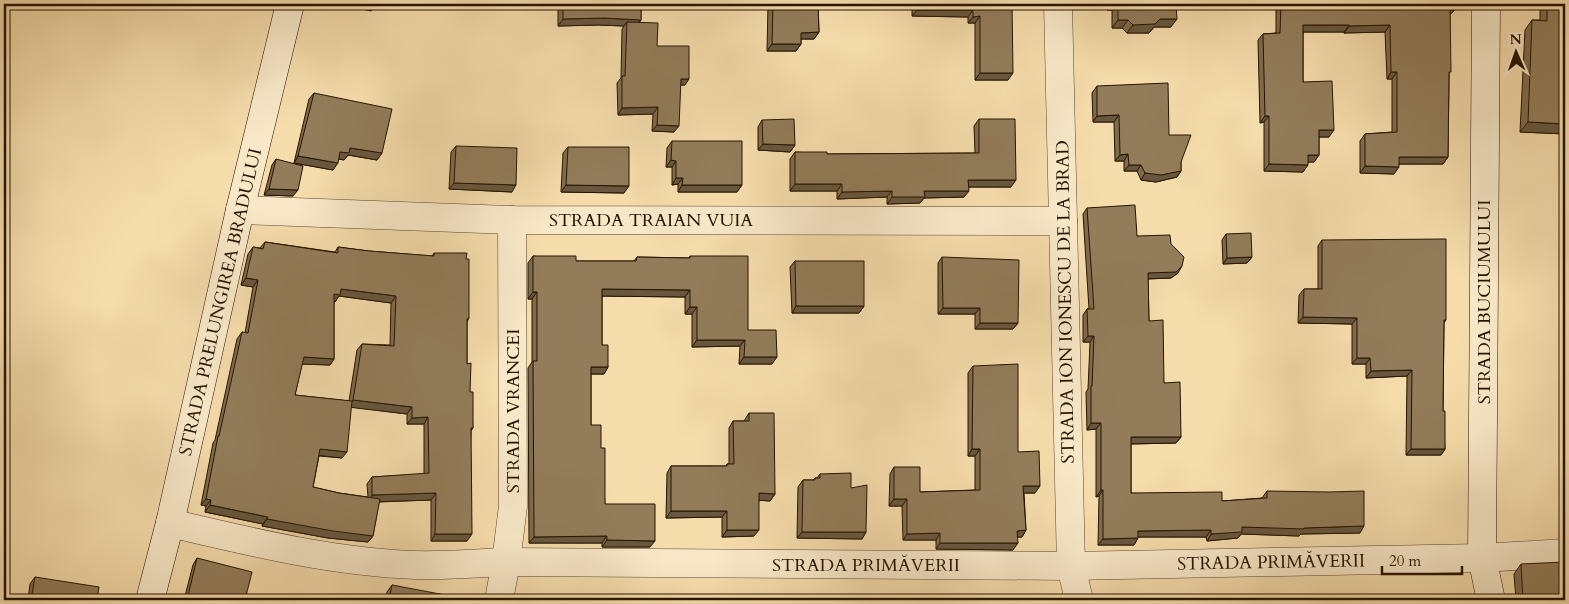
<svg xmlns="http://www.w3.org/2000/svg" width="1569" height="604" viewBox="0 0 1569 604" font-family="Cardo,serif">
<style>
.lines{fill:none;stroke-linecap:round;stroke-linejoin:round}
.street-casing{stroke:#5a462c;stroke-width:29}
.secondary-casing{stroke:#261401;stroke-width:29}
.street{stroke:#f8e8c8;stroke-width:28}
.secondary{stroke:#f8e8c8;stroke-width:28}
.wall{fill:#7e6b4d;stroke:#261401;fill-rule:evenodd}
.shaded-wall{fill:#66573e;stroke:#261401}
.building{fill:#927c59;stroke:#261401}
.labels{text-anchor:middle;stroke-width:4.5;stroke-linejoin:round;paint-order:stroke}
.street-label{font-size:18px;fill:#261401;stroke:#f8e8c8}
</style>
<rect width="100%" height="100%" fill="#f5dcab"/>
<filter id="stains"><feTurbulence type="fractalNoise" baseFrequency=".004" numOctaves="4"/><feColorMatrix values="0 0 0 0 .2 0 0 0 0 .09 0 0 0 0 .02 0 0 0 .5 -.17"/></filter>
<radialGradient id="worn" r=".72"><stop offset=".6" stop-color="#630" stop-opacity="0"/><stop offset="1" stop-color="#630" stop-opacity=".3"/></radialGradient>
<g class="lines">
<defs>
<g id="street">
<path d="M 1058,4 L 1071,566 L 1079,600"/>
<path d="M 240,210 L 512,220 L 1063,221"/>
<path d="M 170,523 C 251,542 332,562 415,565 C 445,566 476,563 506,562 L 1071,566 L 1482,558 L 1565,553"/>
<path d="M 499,600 L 506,562 L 513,506 L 512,220"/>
</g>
<g id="secondary">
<path d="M 1486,4 L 1482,558 L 1491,600"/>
<path d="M 150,600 L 170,523 L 240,210 L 290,4"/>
</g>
</defs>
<use href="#street" class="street-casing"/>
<use href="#secondary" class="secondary-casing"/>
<use href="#street" class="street"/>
<use href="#secondary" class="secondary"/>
</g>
<g class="wall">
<path d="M 558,4 L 641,4 L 641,20 L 639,23 L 657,46 L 685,85 L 680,85 L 674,132 L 652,131 L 653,114 L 618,115 L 617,83 L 621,78 L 622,29 L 624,26 L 599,25 L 558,26 Z"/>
<path d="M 768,4 L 818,4 L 819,32 L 814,39 L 801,39 L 801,44 L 796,51 L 767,51 Z"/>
<path d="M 912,4 L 1012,4 L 1008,80 L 975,80 L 975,23 L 968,23 L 968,17 L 912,16 Z"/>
<path d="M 1107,4 L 1176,4 L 1171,27 L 1154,27 L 1149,33 L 1127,33 L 1122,28 L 1112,28 L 1112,10 L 1107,10 Z"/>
<path d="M 1276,4 L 1457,4 L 1457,6 L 1452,13 L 1450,13 L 1448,157 L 1443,164 L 1399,164 L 1394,174 L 1360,173 L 1360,141 L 1365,134 L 1392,132 L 1392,79 L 1387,79 L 1385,32 L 1344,33 L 1344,32 L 1303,32 L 1303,82 L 1329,137 L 1319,137 L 1319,155 L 1314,162 L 1308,162 L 1303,172 L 1264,171 L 1264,122 L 1260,123 L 1258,40 L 1263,34 L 1276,33 Z"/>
<path d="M 1540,4 L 1565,4 L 1565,134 L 1520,132 L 1525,30 L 1532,20 L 1540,20 Z"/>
<path d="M 1097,86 L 1169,135 L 1181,162 L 1181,171 L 1177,177 L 1156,182 L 1141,180 L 1137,171 L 1124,171 L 1124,161 L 1115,161 L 1114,122 L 1093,122 L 1092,93 Z"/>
<path d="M 314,93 L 382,153 L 377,160 L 348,155 L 344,160 L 338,159 L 333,170 L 294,163 L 309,99 Z"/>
<path d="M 979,119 L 1011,187 L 969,187 L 964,197 L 924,198 L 920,203 L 887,204 L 887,197 L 837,199 L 837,191 L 790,191 L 790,159 L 795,152 L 827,154 L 975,153 L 974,126 Z"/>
<path d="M 762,120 L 795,145 L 790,152 L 758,150 L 758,127 Z"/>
<path d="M 672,141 L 742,185 L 737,192 L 678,192 L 678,184 L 672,185 L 672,167 L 666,167 L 667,148 Z"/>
<path d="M 456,146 L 512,192 L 449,189 L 451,152 Z"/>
<path d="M 568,147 L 624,193 L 561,192 L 563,153 Z"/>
<path d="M 276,159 L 293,196 L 264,195 L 272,165 Z"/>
<path d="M 1087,208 L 1137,236 L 1171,244 L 1178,273 L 1171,278 L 1148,279 L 1149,321 L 1164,383 L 1181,437 L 1176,443 L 1131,444 L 1131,493 L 1222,501 L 1262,498 L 1267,491 L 1360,533 L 1301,534 L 1299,536 L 1241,534 L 1238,538 L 1207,541 L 1206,537 L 1138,537 L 1134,545 L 1098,545 L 1099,496 L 1096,497 L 1096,429 L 1087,430 L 1086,392 L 1088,389 L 1090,342 L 1083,342 L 1083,315 L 1087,309 L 1089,309 L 1083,214 Z"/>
<path d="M 1226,234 L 1252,257 L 1247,263 L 1223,264 L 1222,240 Z"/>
<path d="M 1322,240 L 1446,320 L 1444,323 L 1443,411 L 1445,449 L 1441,455 L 1406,455 L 1407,376 L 1366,378 L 1366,364 L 1352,364 L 1352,324 L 1298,323 L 1299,295 L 1304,289 L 1318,289 L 1318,246 Z"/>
<path d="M 265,242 L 335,252 L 338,247 L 369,251 L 432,256 L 434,253 L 469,318 L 467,322 L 467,364 L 470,392 L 473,428 L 471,431 L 467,541 L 431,541 L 431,500 L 379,502 L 373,536 L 368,542 L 328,538 L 262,526 L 263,524 L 205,512 L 206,506 L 201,505 L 213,443 L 215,440 L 237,339 L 242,332 L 245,333 L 253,287 L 241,285 L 248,254 L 253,247 L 260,248 ZM 339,296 L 391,303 L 390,345 L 362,344 L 357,350 L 349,401 L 295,395 L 302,364 L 330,365 L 334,359 L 334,302 L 335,302 ZM 351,407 L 407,414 L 407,424 L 424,424 L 424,474 L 372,477 L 367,484 L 368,497 L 339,493 L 313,487 L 319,456 L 342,458 Z"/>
<path d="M 533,256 L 576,261 L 634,261 L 637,257 L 689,258 L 690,256 L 748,330 L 772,364 L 739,364 L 740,346 L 692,347 L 692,314 L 685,314 L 685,297 L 602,296 L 602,345 L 608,367 L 604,374 L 591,374 L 591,425 L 601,448 L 605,504 L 650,547 L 602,547 L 602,543 L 529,543 L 528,368 L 532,362 L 532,299 L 528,299 L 528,263 Z"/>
<path d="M 942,257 L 1018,323 L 1013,329 L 975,329 L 975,314 L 938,314 L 938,263 Z"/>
<path d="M 795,261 L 864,306 L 859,313 L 792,313 L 790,267 Z"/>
<path d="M 973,366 L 1018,452 L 1035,493 L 1024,493 L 1026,530 L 1022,537 L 1017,537 L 1013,550 L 936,549 L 936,540 L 903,540 L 902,506 L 889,506 L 890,474 L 894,467 L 920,492 L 975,490 L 975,456 L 968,456 L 968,373 Z"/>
<path d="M 749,413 L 775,494 L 770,501 L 759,500 L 754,536 L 722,537 L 722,517 L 666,518 L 667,473 L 671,466 L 726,466 L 727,464 L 729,464 L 729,428 L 733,421 L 744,421 Z"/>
<path d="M 820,474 L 851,488 L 866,532 L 862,539 L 797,538 L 798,487 L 803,480 L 813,480 L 815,478 L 817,478 Z"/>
<path d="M 197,558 L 245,600 L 184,600 L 193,565 Z"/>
<path d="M 1521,564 L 1565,600 L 1516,600 L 1514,574 Z"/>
<path d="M 35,577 L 97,600 L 28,600 L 30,584 Z"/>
<path d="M 392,585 L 455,600 L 386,600 L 387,592 Z"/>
</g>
<g class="shaded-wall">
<path d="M 342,4 L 372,4 L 376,5 L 371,11 Z"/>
<path d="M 1111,4 L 1117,4 L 1112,10 L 1107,10 Z"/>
<path d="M 1457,6 L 1452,13 L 1445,14 L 1450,7 Z"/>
<path d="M 917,10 L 973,10 L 968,17 L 912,16 Z"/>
<path d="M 980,16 L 975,23 L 968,23 L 973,17 Z"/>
<path d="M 604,18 L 641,20 L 636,26 L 627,22 L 624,26 L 599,25 L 558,26 L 563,19 Z"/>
<path d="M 1160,19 L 1177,19 L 1171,27 L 1154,27 L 1149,33 L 1127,33 L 1133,25 Z"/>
<path d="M 1118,20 L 1128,20 L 1122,28 L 1112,28 Z"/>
<path d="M 1303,25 L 1349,25 L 1344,32 L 1298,32 Z"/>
<path d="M 1390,25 L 1385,32 L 1344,33 L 1349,26 Z"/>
<path d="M 819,32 L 814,39 L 796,39 L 801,33 Z"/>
<path d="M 772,44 L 801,44 L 796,51 L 767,51 Z"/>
<path d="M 1391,72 L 1397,72 L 1392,79 L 1387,79 Z"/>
<path d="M 980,73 L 1013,73 L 1008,80 L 975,80 Z"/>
<path d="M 681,79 L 689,79 L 685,85 L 676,85 Z"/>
<path d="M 658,107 L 653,114 L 618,115 L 622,108 Z"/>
<path d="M 1119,115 L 1114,122 L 1093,122 L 1097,116 Z"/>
<path d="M 1265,116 L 1269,116 L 1264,122 L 1260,123 Z"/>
<path d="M 1528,122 L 1565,124 L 1565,134 L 1520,132 Z"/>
<path d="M 657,125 L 679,126 L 674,132 L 652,131 Z"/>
<path d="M 1319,130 L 1334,130 L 1329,137 L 1314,137 Z"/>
<path d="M 763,144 L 795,145 L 790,152 L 758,150 Z"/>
<path d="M 350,148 L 382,153 L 377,160 L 348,155 L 344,160 L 335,158 L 340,152 Z"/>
<path d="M 1128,154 L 1124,161 L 1115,161 L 1120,155 Z"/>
<path d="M 1308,155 L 1319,155 L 1314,162 L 1304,162 Z"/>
<path d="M 298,156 L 338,163 L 333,170 L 294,163 Z"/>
<path d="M 1399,157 L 1448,157 L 1443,164 L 1394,164 Z"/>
<path d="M 671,160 L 676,161 L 672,167 L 666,167 Z"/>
<path d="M 1269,164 L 1308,165 L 1303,172 L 1264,171 Z"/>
<path d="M 1129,165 L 1141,165 L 1137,171 L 1124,171 Z"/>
<path d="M 1365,166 L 1399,167 L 1394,174 L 1360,173 Z"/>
<path d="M 1181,171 L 1177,177 L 1156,182 L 1141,180 L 1145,173 Z"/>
<path d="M 676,178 L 683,178 L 678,184 L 672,185 Z"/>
<path d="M 968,180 L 1016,180 L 1011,187 L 964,187 Z"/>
<path d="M 454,183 L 516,185 L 512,192 L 449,189 Z"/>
<path d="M 795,184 L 842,184 L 837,191 L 790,191 Z"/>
<path d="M 566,185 L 629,186 L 624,193 L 561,192 Z"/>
<path d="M 682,185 L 742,185 L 737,192 L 678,192 Z"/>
<path d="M 269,189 L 298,190 L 293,196 L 264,195 Z"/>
<path d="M 892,191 L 887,197 L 837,199 L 842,192 Z"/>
<path d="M 924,191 L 969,191 L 964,197 L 924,198 L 920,203 L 887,204 L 892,197 Z"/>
<path d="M 1252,257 L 1247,263 L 1223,264 L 1227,258 Z"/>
<path d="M 1182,266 L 1178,273 L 1171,278 L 1143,279 L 1148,273 Z"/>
<path d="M 246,278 L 258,280 L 253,287 L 241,285 Z"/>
<path d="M 341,289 L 396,296 L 391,303 L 339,296 L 335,302 L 329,301 L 334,294 Z"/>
<path d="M 602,289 L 690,290 L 685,297 L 598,296 Z"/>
<path d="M 533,292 L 537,292 L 532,299 L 528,299 Z"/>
<path d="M 796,306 L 864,306 L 859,313 L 792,313 Z"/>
<path d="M 690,307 L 697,307 L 692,314 L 685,314 Z"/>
<path d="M 943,308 L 980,308 L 975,314 L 938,314 Z"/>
<path d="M 1303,317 L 1357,318 L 1352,324 L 1298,323 Z"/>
<path d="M 980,323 L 1018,323 L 1013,329 L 975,329 Z"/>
<path d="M 1088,336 L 1094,336 L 1090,342 L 1083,342 Z"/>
<path d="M 697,340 L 745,340 L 740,346 L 692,347 Z"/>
<path d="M 304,357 L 334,359 L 330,365 L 299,364 Z"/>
<path d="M 744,357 L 777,357 L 772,364 L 739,364 Z"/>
<path d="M 1357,358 L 1370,358 L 1366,364 L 1352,364 Z"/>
<path d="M 591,367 L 608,367 L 604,374 L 586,374 Z"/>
<path d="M 1412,370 L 1407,376 L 1366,378 L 1371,371 Z"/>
<path d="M 353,400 L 412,407 L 407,414 L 348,407 Z"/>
<path d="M 428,417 L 424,424 L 407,424 L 412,418 Z"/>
<path d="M 1091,423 L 1101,423 L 1096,429 L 1087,430 Z"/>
<path d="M 1131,437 L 1181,437 L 1176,443 L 1126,444 Z"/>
<path d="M 320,449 L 347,452 L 342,458 L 315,455 Z"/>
<path d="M 972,449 L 980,449 L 975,456 L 968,456 Z"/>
<path d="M 1411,449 L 1445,449 L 1441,455 L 1406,455 Z"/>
<path d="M 1023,486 L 1040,486 L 1035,493 L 1018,493 Z"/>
<path d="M 1101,490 L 1103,490 L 1099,496 L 1096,497 Z"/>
<path d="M 436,493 L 431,500 L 368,502 L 372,495 Z"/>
<path d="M 759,493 L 775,494 L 770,501 L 754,500 Z"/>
<path d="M 206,499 L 211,500 L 206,506 L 201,505 Z"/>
<path d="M 894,499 L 907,499 L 902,506 L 889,506 Z"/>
<path d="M 210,505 L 268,517 L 263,524 L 205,512 Z"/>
<path d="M 671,511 L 727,511 L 722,517 L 666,518 Z"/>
<path d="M 267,519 L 373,536 L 368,542 L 328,538 L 262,526 Z"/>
<path d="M 1364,526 L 1360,533 L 1301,534 L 1299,536 L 1241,534 L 1238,538 L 1207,541 L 1211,534 L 1242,527 L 1304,528 Z"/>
<path d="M 727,530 L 759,530 L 754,536 L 722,537 Z"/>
<path d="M 1026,530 L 1022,537 L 1012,537 L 1017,531 Z"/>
<path d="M 1211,530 L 1206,537 L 1134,537 L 1138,531 Z"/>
<path d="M 802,532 L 866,532 L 862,539 L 797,538 Z"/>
<path d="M 940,533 L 936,540 L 903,540 L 907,534 Z"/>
<path d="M 435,534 L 472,534 L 467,541 L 431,541 Z"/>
<path d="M 607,536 L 602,543 L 529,543 L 534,537 Z"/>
<path d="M 1138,538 L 1134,545 L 1098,545 L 1103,539 Z"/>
<path d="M 607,540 L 655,541 L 650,547 L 602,547 Z"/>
<path d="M 940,543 L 1018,543 L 1013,550 L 936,549 Z"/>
</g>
<g class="building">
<path d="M 563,4 L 641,4 L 641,20 L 604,18 L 563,19 Z"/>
<path d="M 773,4 L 818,4 L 819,32 L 801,33 L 801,44 L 772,44 Z"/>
<path d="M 917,4 L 1012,4 L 1013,73 L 980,73 L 980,16 L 973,17 L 973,10 L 917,10 Z"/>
<path d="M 1118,4 L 1176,4 L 1177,19 L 1160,19 L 1155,24 L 1133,25 L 1128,20 L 1118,20 Z"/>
<path d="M 1281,4 L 1457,4 L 1457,6 L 1450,7 L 1451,72 L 1449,72 L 1448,157 L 1399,157 L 1399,167 L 1365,166 L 1365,134 L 1397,132 L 1397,72 L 1391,72 L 1390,25 L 1349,26 L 1349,25 L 1303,25 L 1303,82 L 1332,81 L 1334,130 L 1319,130 L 1319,155 L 1308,155 L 1308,165 L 1269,164 L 1269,116 L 1265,116 L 1263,34 L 1280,33 Z"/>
<path d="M 1547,4 L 1565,4 L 1565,124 L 1528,122 L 1532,20 L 1547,21 Z"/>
<path d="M 627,22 L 658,23 L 657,46 L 689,46 L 689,79 L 681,79 L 679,126 L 657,125 L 658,107 L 622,108 L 622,76 L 625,76 Z"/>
<path d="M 1168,83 L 1169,135 L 1191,135 L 1181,162 L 1181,171 L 1161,175 L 1145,173 L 1141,165 L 1129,165 L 1128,154 L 1120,155 L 1119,115 L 1097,116 L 1097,86 Z"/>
<path d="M 314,93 L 392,109 L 382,153 L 350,148 L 349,153 L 340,152 L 338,163 L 298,156 Z"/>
<path d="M 794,119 L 795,145 L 763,144 L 762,120 Z"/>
<path d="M 979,119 L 1015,119 L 1016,180 L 968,180 L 969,191 L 924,191 L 925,197 L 892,197 L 892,191 L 842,192 L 842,184 L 795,184 L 795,152 L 827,152 L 827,154 L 979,153 Z"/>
<path d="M 672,141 L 742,141 L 742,185 L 682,185 L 683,178 L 676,178 L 676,161 L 671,160 Z"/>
<path d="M 456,146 L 517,148 L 516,185 L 454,183 Z"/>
<path d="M 568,147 L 629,147 L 629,186 L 566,185 Z"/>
<path d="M 276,159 L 303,166 L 298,190 L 269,189 Z"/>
<path d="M 1135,205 L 1137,236 L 1170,235 L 1171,244 L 1184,257 L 1182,266 L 1176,272 L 1148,273 L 1149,321 L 1163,320 L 1164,383 L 1180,382 L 1181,437 L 1131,437 L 1131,493 L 1222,492 L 1222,501 L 1267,498 L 1267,491 L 1329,492 L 1364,491 L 1364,526 L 1304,528 L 1304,529 L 1242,527 L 1242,532 L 1211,534 L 1211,530 L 1138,531 L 1138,538 L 1103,539 L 1103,490 L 1101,490 L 1101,423 L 1091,423 L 1091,386 L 1092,386 L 1094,336 L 1088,336 L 1087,309 L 1094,309 L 1087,208 Z"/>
<path d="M 1251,233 L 1252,257 L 1227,258 L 1226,234 Z"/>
<path d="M 1446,239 L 1446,320 L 1444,320 L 1443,411 L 1445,411 L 1445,449 L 1411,449 L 1412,370 L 1371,371 L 1370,358 L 1357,358 L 1357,318 L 1303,317 L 1304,289 L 1322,289 L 1322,240 Z"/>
<path d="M 265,242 L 338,253 L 338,247 L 369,251 L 434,256 L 434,253 L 467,253 L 466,259 L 469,259 L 469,318 L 467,319 L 467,364 L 471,363 L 470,392 L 473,392 L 473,428 L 471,428 L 472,534 L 435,534 L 436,493 L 372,495 L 372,477 L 429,473 L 428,417 L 412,418 L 412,407 L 353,400 L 362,344 L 394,346 L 396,296 L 341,289 L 340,295 L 334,294 L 334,359 L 304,357 L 295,395 L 352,401 L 347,452 L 320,449 L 313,487 L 339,493 L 380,499 L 373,536 L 333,531 L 267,519 L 268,517 L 210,505 L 211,500 L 206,499 L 218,436 L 219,436 L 242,332 L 248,333 L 258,280 L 246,278 L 253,247 L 263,249 Z"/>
<path d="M 533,256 L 576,256 L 576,261 L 636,261 L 637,257 L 690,258 L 690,256 L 748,256 L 748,330 L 776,330 L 777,357 L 744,357 L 745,340 L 697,340 L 697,307 L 690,307 L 690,290 L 602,289 L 602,345 L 608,345 L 608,367 L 591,367 L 591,425 L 601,425 L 601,448 L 605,448 L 605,504 L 655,504 L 655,541 L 607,540 L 607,536 L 534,537 L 533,361 L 537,361 L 537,292 L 533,292 Z"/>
<path d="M 942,257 L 1019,260 L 1018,323 L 980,323 L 980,308 L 943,308 Z"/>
<path d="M 795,261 L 864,261 L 864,306 L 796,306 Z"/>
<path d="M 1018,364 L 1018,452 L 1039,451 L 1040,486 L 1023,486 L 1026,530 L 1017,531 L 1018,543 L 940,543 L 940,533 L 907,534 L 907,499 L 894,499 L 894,467 L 920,467 L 920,492 L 980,490 L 980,449 L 972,449 L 973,366 Z"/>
<path d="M 749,413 L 774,413 L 775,494 L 759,493 L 759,530 L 727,530 L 727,511 L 671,511 L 671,466 L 727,466 L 727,464 L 734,464 L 733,421 L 749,421 Z"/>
<path d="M 851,473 L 851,488 L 867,485 L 866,532 L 802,532 L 803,480 L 815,480 L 815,478 L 820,478 L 820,474 Z"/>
<path d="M 197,558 L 252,572 L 245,600 L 187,600 Z"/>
<path d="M 1565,562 L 1565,600 L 1523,600 L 1521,564 Z"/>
<path d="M 35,577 L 99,587 L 97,600 L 31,600 Z"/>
<path d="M 392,585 L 456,597 L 455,600 L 389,600 Z"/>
</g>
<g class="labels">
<g class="street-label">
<text x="651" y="226">STRADA TRAIAN VUIA</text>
<text transform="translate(220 302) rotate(-77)" y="6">STRADA PRELUNGIREA BRADULUI</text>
<text transform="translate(1065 302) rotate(-91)" y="6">STRADA ION IONESCU DE LA BRAD</text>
<text transform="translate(1484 302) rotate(-90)" y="6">STRADA BUCIUMULUI</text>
<text transform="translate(513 411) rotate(-90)" y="6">STRADA VRANCEI</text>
<text transform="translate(1271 562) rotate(-1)" y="6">STRADA PRIMĂVERII</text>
<text x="866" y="571">STRADA PRIMĂVERII</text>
</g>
</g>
<rect width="1569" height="604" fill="none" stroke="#f5dcab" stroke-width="20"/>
<rect x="5" y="5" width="1559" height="594" fill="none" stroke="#261401" stroke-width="2.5"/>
<rect x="10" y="10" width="1549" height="584" fill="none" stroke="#261401"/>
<g transform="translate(1516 52) rotate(358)" stroke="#f8e8c8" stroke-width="4" paint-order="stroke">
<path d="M0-4L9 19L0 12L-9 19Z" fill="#261401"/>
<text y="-8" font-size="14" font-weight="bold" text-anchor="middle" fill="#261401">N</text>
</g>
<path d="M1382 566v8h80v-8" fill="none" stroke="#261401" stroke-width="2.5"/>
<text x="1389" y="566" font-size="15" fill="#261401" stroke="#f8e8c8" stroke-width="4" paint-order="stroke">20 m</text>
<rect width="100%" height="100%" filter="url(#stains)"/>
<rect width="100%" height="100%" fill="url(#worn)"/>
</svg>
